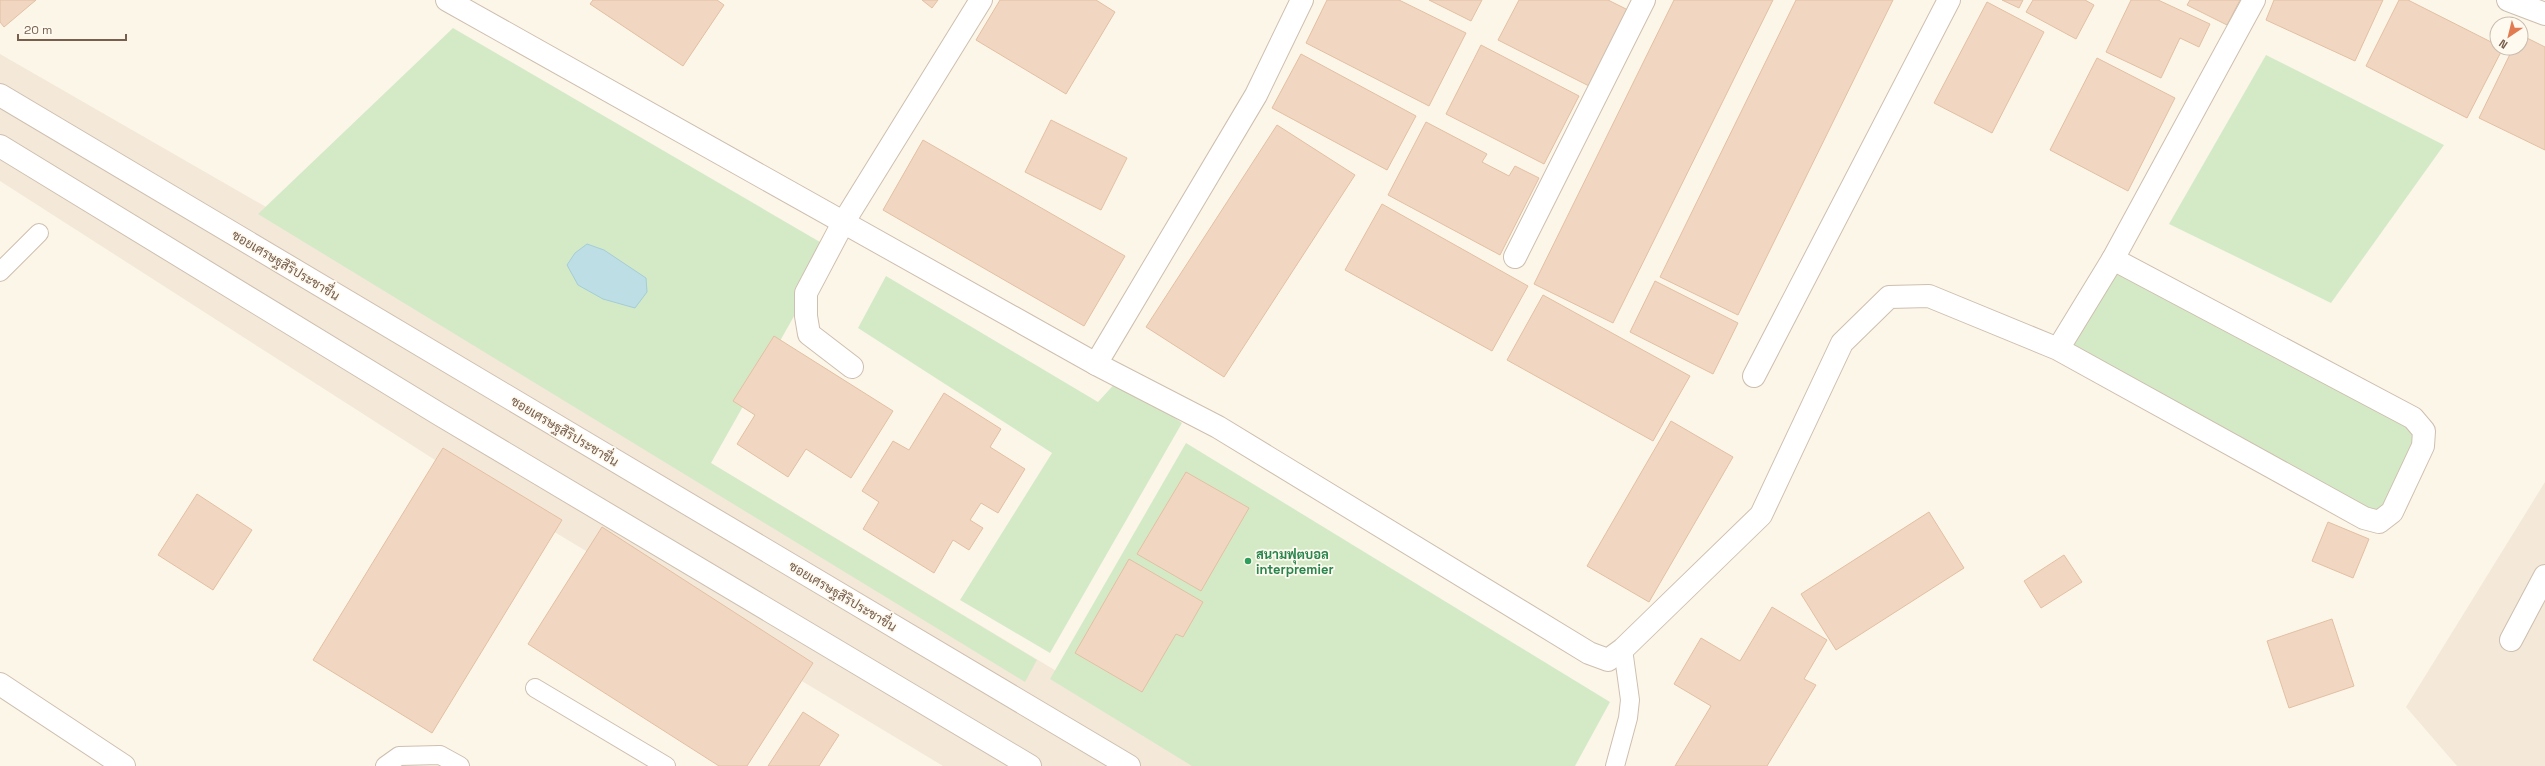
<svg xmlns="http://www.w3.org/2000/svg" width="2545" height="766" viewBox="0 0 2545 766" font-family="'Space Grotesk',Sarabun,sans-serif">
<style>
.residential{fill:#f4e8d8}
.green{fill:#d4eac7}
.water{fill:#bedee6;stroke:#a4cdd7}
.building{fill:#f1d7c1;stroke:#e3bfa2}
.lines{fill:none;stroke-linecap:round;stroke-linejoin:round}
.lane-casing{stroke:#cebfaf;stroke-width:20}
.street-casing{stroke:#cebfaf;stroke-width:24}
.lane{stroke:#fff;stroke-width:18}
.street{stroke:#fff;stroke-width:22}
.leisure-dot{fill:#2e9e5b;stroke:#fffaf0;stroke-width:1.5}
.labels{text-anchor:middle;stroke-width:3.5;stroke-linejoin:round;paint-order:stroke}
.street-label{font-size:13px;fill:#775e4d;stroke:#fffaf0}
.leisure-label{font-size:13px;font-weight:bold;fill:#27864d;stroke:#fffaf0;text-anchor:start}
</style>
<rect width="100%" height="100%" fill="#fcf6e9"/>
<g class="residential">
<path d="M 0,54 L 711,463 L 1214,766 L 943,766 L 435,460 L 0,181 Z"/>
<path d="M 2545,482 L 2545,766 L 2457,766 L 2406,707 Z"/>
</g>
<g class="green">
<path d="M 453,28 L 832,249 L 711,463 L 1037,660 L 1025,682 L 258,214 Z"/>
<path d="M 2266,55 L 2444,145 L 2331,303 L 2169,224 Z"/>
<path d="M 2116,253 L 2434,424 L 2383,522 L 2064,348 Z"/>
<path d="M 886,276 L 1098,402 L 1119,379 L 1182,423 L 1050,653 L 960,600 L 1052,453 L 858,328 Z"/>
<path d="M 1186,443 L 1610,702 L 1575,766 L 1192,766 L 1050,679 Z"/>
</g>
<path class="water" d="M 587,244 L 604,250 L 646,278 L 647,292 L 635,308 L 603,299 L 578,285 L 567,265 L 575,253 Z"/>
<g class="building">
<path d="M 0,0 L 36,0 L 4,27 L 0,22 Z"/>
<path d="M 593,0 L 717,0 L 724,5 L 683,66 L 590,4 Z"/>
<path d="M 922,0 L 938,0 L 932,8 Z"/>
<path d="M 1000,0 L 1096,0 L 1115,12 L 1066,94 L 976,40 Z"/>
<path d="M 1327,0 L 1399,0 L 1466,33 L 1429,106 L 1306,43 Z"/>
<path d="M 1429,0 L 1482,0 L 1471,21 Z"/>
<path d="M 1519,0 L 1608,0 L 1628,10 L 1589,86 L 1498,40 Z"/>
<path d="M 1674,0 L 1773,0 L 1613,323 L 1534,284 Z"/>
<path d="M 1796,0 L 1893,0 L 1738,315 L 1660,277 Z"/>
<path d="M 2002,0 L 2023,0 L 2019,8 Z"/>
<path d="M 2033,0 L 2085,0 L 2094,5 L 2076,39 L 2026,12 Z"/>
<path d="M 2131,0 L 2158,0 L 2210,24 L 2199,47 L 2180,38 L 2161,78 L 2106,52 Z"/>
<path d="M 2190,0 L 2240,0 L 2227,25 L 2187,5 Z"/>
<path d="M 2274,0 L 2383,0 L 2355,61 L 2266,20 Z"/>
<path d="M 2399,0 L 2408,0 L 2497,45 L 2497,48 L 2503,48 L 2467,118 L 2366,66 Z"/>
<path d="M 1987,2 L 2044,32 L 1992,133 L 1934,103 Z"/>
<path d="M 2521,35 L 2545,47 L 2545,150 L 2479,118 L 2513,48 L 2521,48 Z"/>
<path d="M 1481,45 L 1579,96 L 1544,164 L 1446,114 Z"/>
<path d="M 1301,54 L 1416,116 L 1387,170 L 1272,108 Z"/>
<path d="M 2097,58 L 2175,98 L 2128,191 L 2050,150 Z"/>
<path d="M 1051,120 L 1127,158 L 1101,210 L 1025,172 Z"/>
<path d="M 1426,122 L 1487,154 L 1482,162 L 1509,176 L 1515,166 L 1539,178 L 1500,255 L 1388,195 Z"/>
<path d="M 1277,125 L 1355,175 L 1224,377 L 1146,327 Z"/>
<path d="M 923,140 L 1125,256 L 1084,326 L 883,210 Z"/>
<path d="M 1382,204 L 1528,286 L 1492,351 L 1345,270 Z"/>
<path d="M 1655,281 L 1738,323 L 1713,374 L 1630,332 Z"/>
<path d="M 1543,295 L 1690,376 L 1653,441 L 1507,360 Z"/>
<path d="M 774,336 L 893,411 L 851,478 L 806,449 L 788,477 L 737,444 L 755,415 L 733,401 Z"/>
<path d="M 944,393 L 1001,429 L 990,447 L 1025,469 L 998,513 L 981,503 L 970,520 L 983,528 L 969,550 L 953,540 L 934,573 L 863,529 L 879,502 L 862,491 L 893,441 L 909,450 Z"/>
<path d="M 1671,421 L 1733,457 L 1649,602 L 1587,566 Z"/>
<path d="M 443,448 L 562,520 L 432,733 L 313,660 Z"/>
<path d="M 1186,472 L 1249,508 L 1201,591 L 1137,554 Z"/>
<path d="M 197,494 L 252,530 L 213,590 L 158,555 Z"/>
<path d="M 1929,512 L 1964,568 L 1836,650 L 1801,594 Z"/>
<path d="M 2328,522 L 2369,539 L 2353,578 L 2312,561 Z"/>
<path d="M 602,527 L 813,663 L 747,766 L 719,766 L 528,644 Z"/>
<path d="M 2064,555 L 2082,582 L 2041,608 L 2024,581 Z"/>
<path d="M 1129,559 L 1203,602 L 1183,637 L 1176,634 L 1142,692 L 1075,653 Z"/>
<path d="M 1772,607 L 1827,640 L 1804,679 L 1816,685 L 1767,766 L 1675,766 L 1711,706 L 1674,684 L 1701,638 L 1740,661 Z"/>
<path d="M 2332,619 L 2354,686 L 2289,708 L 2267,641 Z"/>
<path d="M 803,712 L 839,735 L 819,766 L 768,766 Z"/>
</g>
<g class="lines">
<defs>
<g id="lane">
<path d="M 0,272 L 39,233"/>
<path d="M 535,688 L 666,766"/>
<path d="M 385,766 L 399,756 L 440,755 L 460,766"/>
<path d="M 1615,766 L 1628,718 L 1630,700 L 1623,649"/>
</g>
<g id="street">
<path d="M 447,0 L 1096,364 L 1218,427 L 1589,653 L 1608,660 L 1623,649 L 1761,515 L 1842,343 L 1889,297 L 1929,296 L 2058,349 L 2364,518 L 2379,522 L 2392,512 L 2423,446 L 2424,431 L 2413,418 L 2113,259 L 2058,349"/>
<path d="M 2508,0 L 2545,14"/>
<path d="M 0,95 L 1129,766"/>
<path d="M 0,146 L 439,414 L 1030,766"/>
<path d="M 1515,257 L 1644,0"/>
<path d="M 2113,259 L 2254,0"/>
<path d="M 1096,364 L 1256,95 L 1302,0"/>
<path d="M 852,367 L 809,334 L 806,316 L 806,293 L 843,223 L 981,0"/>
<path d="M 1754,376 L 1949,0"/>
<path d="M 2511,640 L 2545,576"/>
<path d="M 0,684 L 124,766"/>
</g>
</defs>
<use href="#lane" class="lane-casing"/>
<use href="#street" class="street-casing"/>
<use href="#lane" class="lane"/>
<use href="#street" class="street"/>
</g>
<circle class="leisure-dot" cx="1248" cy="561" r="4"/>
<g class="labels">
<g class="street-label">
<text transform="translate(286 265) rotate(31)" y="5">ซอยเศรษฐสิริประชาชื่น</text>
<text transform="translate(565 431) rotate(31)" y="5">ซอยเศรษฐสิริประชาชื่น</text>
<text transform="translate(843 596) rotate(31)" y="5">ซอยเศรษฐสิริประชาชื่น</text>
</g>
<g class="leisure-label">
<text x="1256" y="559">สนามฟุตบอล<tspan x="1256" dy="15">interpremier</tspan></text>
</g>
</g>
<g transform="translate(2509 36) rotate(215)"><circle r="19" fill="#fffaf0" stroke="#c9bcaf"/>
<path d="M0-3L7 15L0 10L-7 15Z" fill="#e27b52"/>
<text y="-6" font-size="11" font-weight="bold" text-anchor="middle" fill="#775e4d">N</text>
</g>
<path d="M18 34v6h108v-6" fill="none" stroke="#775e4d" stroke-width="2"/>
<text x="24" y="34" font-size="12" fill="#775e4d" stroke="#fffaf0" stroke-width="3" paint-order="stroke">20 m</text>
</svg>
